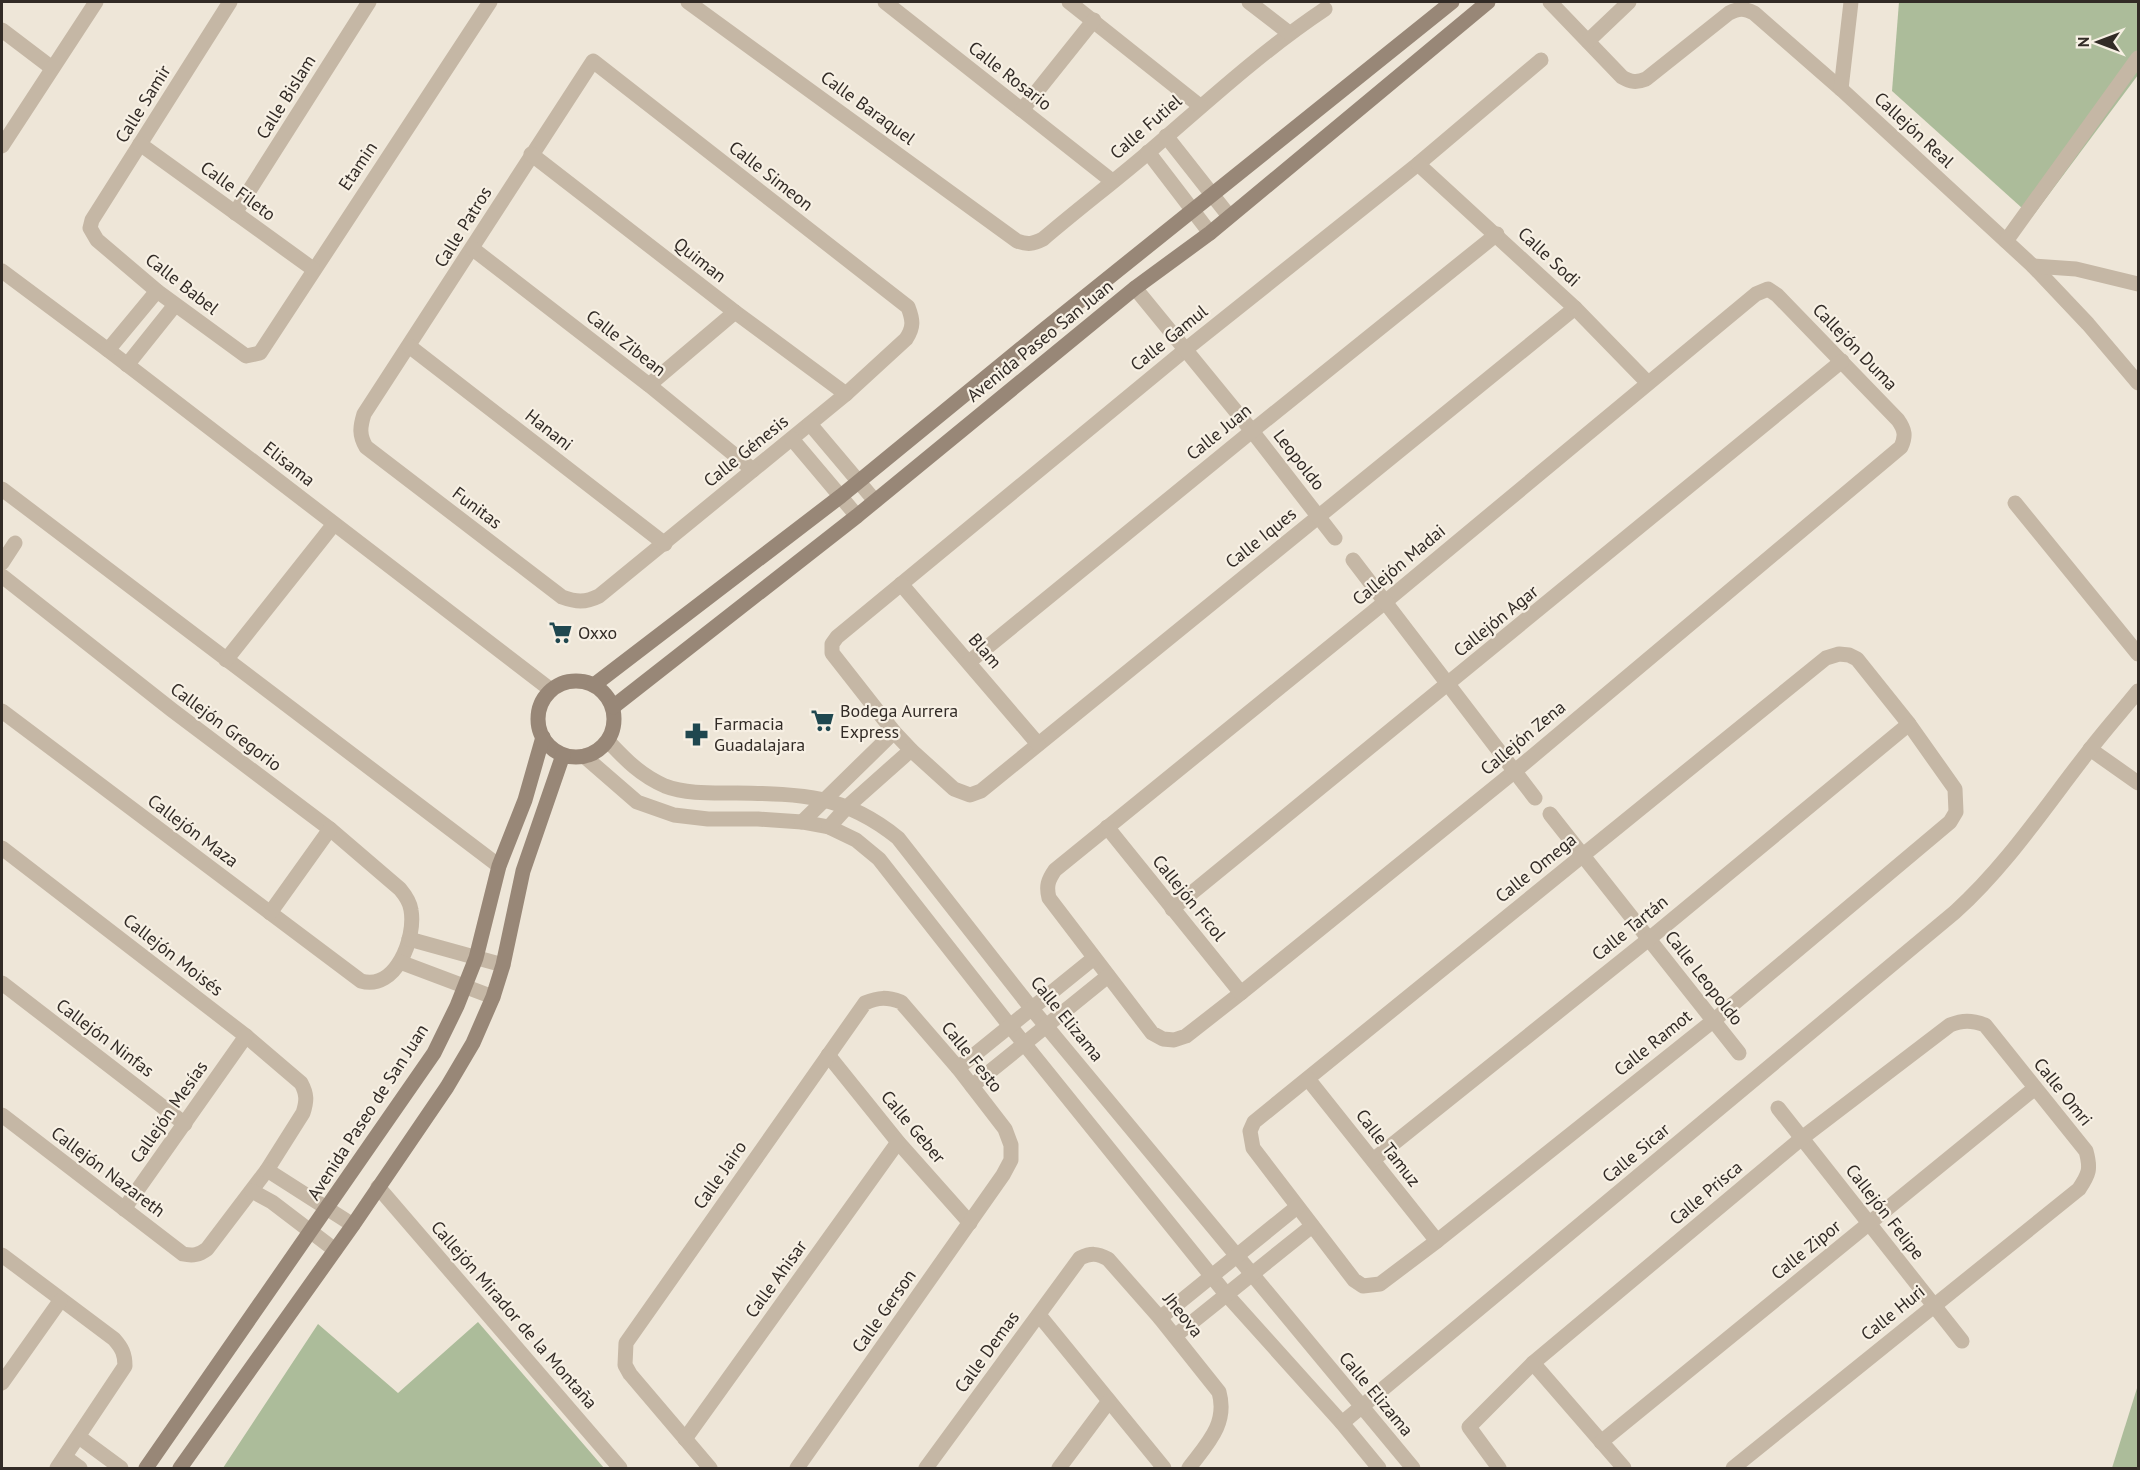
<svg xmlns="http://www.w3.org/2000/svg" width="2140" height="1470" viewBox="0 0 2140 1470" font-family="'PT Sans',sans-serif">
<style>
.green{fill:#acbc9a}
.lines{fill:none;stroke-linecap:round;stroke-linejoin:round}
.street{stroke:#c5b7a5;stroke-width:15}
.secondary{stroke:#988777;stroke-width:15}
.labels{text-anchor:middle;stroke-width:4.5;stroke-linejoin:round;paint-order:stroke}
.street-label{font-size:18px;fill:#322b26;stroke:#f7f0e4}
.poi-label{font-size:18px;fill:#322b26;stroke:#f7f0e4;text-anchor:start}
</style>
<rect width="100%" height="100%" fill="#eee6d8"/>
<g class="green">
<path d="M 1899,2 L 2138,2 L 2138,75 L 2032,217 L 1892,91 Z"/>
<path d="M 478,1322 L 604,1468 L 223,1468 L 318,1324 L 398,1393 Z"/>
<path d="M 2138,1385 L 2138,1468 L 2112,1468 Z"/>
</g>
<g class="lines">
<g class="street">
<path d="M 230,2 L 92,220 L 90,228 L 97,240 L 157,291 L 246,356 L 260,353 L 490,2"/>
<path d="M 688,2 L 1017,241 C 1028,245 1033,244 1043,239 C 1078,209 1115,181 1150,151 C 1207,102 1262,51 1325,9"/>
<path d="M 885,2 L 1112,181"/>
<path d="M 1069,2 L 1200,106"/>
<path d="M 1249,2 L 1289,33"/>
<path d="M 1550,2 L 1622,77 C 1631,82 1636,83 1646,79 L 1729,13 C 1739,8 1744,8 1754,13 L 1841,89 L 2033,266 L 2088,324 L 2138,383"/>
<path d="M 2,30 L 52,68"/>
<path d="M 1588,41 L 1629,2"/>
<path d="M 1541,60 L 1418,164 L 1185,350 L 837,637 L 832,644 L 832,653 L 894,732 L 911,750 L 954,789 L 970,795 L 981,791 L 1575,308"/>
<path d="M 593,61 L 908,307 C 913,320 914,327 906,339 L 846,394 L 599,596 C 585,603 576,602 562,597 L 366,447 C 359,435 360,427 364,414 Z"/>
<path d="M 1841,89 L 1851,2"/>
<path d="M 1022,110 L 1094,20"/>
<path d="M 1166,136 L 1229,216"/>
<path d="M 140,144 L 313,269"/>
<path d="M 2,146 L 96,2"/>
<path d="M 1148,152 L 1210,233"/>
<path d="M 531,154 L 735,312 L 846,394"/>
<path d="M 1418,164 L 1575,308 L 1648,383"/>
<path d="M 235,213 L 369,2"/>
<path d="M 2006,241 L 2138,58"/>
<path d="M 473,249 L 649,385 L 753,470"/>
<path d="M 2033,266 L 2076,269 L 2138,284"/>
<path d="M 2,271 L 108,350 L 551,690"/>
<path d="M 1135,288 L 1252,431 L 1335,538"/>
<path d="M 1768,289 L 1777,295 L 1898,420 C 1905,430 1906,436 1901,447 L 1515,771 L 1241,993 L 1186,1036 L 1174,1040 L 1163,1039 L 1152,1033 L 1049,898 C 1046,886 1048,880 1055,870 L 1385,602 L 1756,294 Z"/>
<path d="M 409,346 L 665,544"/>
<path d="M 108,350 L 157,291"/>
<path d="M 127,365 L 175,305"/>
<path d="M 649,385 L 735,312"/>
<path d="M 810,424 L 875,501"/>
<path d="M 792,439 L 857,516"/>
<path d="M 2,489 L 499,866"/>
<path d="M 2015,503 L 2138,654"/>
<path d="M 1353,560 L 1535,798"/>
<path d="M 2,563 L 15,543"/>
<path d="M 2,576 L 172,710 L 330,829 L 400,889 C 405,895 410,902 411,910 C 416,938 396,991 361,981 L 2,711"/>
<path d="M 901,584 L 1038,744"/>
<path d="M 1839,654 L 1849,655 L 1857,659 L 1909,724 L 1955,789 L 1956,812 L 1950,822 L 1713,1021 L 1437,1241 L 1380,1284 L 1363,1286 L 1354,1280 L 1253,1148 L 1250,1131 L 1254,1122 L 1826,658 Z"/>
<path d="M 226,660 L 334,524"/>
<path d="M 969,662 L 1252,431 L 1497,234"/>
<path d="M 608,741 C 626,760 640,775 665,786 C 685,794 712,793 734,793 C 801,794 844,794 898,838 L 1032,1009 L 1413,1468"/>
<path d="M 2090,749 L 2138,783"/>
<path d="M 584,756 L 637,802 L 674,815 L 708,819 L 758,819 L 802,822 L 829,827 L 856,840 L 879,859 L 1010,1026 L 1226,1294 L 1342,1423 L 1379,1468"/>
<path d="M 1550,814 L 1739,1053"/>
<path d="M 802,822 L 894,732"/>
<path d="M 829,827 L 848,806 L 911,750"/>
<path d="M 1107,827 L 1241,993"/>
<path d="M 2,848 L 246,1036 L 301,1083 C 307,1094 307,1101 303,1113 L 267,1170 L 207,1249 C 199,1255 193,1256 183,1254 L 2,1115"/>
<path d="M 1172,909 L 1842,361"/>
<path d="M 270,913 L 330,829"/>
<path d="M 409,939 L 503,965"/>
<path d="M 400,962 L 493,997"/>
<path d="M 2,983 L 185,1124"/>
<path d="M 828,1055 L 898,1142 L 970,1223"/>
<path d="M 958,1068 L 1094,958"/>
<path d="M 1308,1079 L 1437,1241"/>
<path d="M 972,1086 L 1108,976"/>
<path d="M 1778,1108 L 1962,1341"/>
<path d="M 1373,1160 L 1649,939 L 1909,724"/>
<path d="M 267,1170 L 353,1225"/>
<path d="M 378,1187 L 620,1468"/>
<path d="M 252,1191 L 272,1202 L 335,1250"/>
<path d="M 124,1209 L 246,1036"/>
<path d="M 2,1255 L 114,1339 C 122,1348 125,1354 125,1366 L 57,1468"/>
<path d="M 1039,1315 L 1164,1468"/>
<path d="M 1160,1318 L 1297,1207"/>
<path d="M 1175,1336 L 1312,1226"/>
<path d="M 1533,1363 L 1624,1468"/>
<path d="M 2,1383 L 60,1301"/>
<path d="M 1342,1423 L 1955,912 C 2007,865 2045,807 2088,752 C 2104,731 2122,711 2138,691"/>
<path d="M 79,1437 L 121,1468"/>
<path d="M 685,1439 L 898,1142"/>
<path d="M 1601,1442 L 2035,1088"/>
<path d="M 65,1457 L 80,1468"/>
<path d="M 710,1468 L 630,1374 L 625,1365 L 626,1343 L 865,1003 C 879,997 887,997 901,1002 L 958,1068 L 1005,1129 L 1011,1145 L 1011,1160 L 1003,1175 L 797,1468"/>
<path d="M 926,1468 L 1080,1258 C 1091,1253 1097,1253 1108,1259 L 1160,1318 L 1219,1392 C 1228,1424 1207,1444 1189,1468"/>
<path d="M 1059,1468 L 1109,1401"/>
<path d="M 1499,1468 L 1469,1427 L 1533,1363 L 1802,1138 L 1950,1025 C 1963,1020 1971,1020 1985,1025 L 2086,1151 C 2091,1169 2089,1174 2079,1189 L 1733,1468"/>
</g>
<g class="secondary">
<circle cx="576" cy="719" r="38"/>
<path d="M 594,685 L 841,496 L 1046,328 L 1452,2"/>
<path d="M 613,707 L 857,516 L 1135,288 L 1210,233 L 1488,2"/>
<path d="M 146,1468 L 434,1053 L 457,1006 L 476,958 L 499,866 L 525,800 L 543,737"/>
<path d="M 180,1468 L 353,1225 L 447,1087 L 473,1043 L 493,997 L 503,965 L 523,871 L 563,755"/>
</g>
</g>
<defs>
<symbol id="supermarket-bare" viewBox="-9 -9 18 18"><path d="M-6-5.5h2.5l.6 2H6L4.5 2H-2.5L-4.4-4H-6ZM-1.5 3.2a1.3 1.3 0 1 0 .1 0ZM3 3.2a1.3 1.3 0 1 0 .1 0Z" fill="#1f474f" stroke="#f7f0e4" stroke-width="2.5" paint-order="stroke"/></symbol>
<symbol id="pharmacy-bare" viewBox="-9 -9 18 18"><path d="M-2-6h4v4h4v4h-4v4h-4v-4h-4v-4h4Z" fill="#1f474f" stroke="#f7f0e4" stroke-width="2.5" paint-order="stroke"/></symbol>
</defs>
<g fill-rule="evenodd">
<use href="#supermarket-bare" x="544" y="616" width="33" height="33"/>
<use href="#supermarket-bare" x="806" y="704" width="33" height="33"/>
<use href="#pharmacy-bare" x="680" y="718" width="33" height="33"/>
</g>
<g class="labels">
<g class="street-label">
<text transform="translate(1010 76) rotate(38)" y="6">Calle Rosario</text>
<text transform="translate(286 97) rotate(-58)" y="6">Calle Bislam</text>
<text transform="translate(143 104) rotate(-58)" y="6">Calle Samir</text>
<text transform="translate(868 108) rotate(36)" y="6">Calle Baraquel</text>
<text transform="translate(1146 127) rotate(-41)" y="6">Calle Futiel</text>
<text transform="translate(1914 130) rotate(43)" y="6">Callejón Real</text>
<text transform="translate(358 166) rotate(-56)" y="6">Etamin</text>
<text transform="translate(771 176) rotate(38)" y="6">Calle Simeon</text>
<text transform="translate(238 191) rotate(36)" y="6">Calle Fileto</text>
<text transform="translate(463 227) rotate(-58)" y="6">Calle Patros</text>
<text transform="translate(1549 257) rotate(43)" y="6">Calle Sodi</text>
<text transform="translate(700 260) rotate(38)" y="6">Quiman</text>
<text transform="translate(182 284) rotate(38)" y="6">Calle Babel</text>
<text transform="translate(1169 338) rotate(-39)" y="6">Calle Gamul</text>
<text transform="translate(1040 341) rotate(-39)" y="6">Avenida Paseo San Juan</text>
<text transform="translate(626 343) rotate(38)" y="6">Calle Zibean</text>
<text transform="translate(1855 347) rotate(46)" y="6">Callejón Duma</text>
<text transform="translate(549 430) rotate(38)" y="6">Hanani</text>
<text transform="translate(1219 432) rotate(-39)" y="6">Calle Juan</text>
<text transform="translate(746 451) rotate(-39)" y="6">Calle Génesis</text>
<text transform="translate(1299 460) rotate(52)" y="6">Leopoldo</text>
<text transform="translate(289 464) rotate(38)" y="6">Elisama</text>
<text transform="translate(477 508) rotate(37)" y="6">Funitas</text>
<text transform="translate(1261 538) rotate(-39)" y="6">Calle Iques</text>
<text transform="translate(1399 565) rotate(-40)" y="6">Callejón Madai</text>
<text transform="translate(1496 621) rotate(-39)" y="6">Callejón Agar</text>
<text transform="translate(985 651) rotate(49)" y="6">Blam</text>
<text transform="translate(226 727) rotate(37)" y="6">Callejón Gregorio</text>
<text transform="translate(1523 738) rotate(-40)" y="6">Callejón Zena</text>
<text transform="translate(193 831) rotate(37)" y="6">Callejón Maza</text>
<text transform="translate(1536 868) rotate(-39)" y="6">Calle Omega</text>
<text transform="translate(1189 898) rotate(51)" y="6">Callejón Ficol</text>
<text transform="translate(1630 928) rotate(-39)" y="6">Calle Tartán</text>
<text transform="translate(173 955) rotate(38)" y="6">Callejón Moisés</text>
<text transform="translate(1704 978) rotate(52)" y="6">Calle Leopoldo</text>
<text transform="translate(1067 1019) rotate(51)" y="6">Calle Elizama</text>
<text transform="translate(105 1038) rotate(37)" y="6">Callejón Ninfas</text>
<text transform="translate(1653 1043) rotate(-39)" y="6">Calle Ramot</text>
<text transform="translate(972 1057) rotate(51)" y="6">Calle Festo</text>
<text transform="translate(2063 1092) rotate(51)" y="6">Calle Omri</text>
<text transform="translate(169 1112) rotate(-55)" y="6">Callejón Mesías</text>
<text transform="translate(368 1112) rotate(-57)" y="6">Avenida Paseo de San Juan</text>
<text transform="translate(913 1127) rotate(50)" y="6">Calle Geber</text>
<text transform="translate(1388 1148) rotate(52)" y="6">Calle Tamuz</text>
<text transform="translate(1636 1153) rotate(-40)" y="6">Calle Sicar</text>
<text transform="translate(108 1172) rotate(37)" y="6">Callejón Nazareth</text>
<text transform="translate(720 1175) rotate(-55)" y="6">Calle Jairo</text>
<text transform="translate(1706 1193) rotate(-40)" y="6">Calle Prisca</text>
<text transform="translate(1885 1212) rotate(52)" y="6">Callejón Felipe</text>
<text transform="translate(1806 1250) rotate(-39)" y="6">Calle Zipor</text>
<text transform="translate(776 1279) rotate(-54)" y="6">Calle Ahisar</text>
<text transform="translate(884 1311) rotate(-55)" y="6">Calle Gerson</text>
<text transform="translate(1893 1313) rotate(-39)" y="6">Calle Huri</text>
<text transform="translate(514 1315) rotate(49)" y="6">Callejón Mirador de la Montaña</text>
<text transform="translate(1183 1315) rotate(51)" y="6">Jheova</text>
<text transform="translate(987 1352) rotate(-54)" y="6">Calle Demas</text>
<text transform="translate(1376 1394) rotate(50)" y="6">Calle Elizama</text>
</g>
<g class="poi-label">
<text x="578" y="639">Oxxo</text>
<text x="840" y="717">Bodega Aurrera<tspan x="840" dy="21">Express</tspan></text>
<text x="714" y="730">Farmacia<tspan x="714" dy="21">Guadalajara</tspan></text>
</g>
</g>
<rect width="2140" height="1470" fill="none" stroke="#322b26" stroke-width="6"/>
<g transform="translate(2098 42) rotate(270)" stroke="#f7f0e4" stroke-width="4.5" paint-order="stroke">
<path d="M0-4.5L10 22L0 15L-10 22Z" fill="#322b26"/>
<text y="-9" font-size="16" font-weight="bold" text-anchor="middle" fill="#322b26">N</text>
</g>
</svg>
